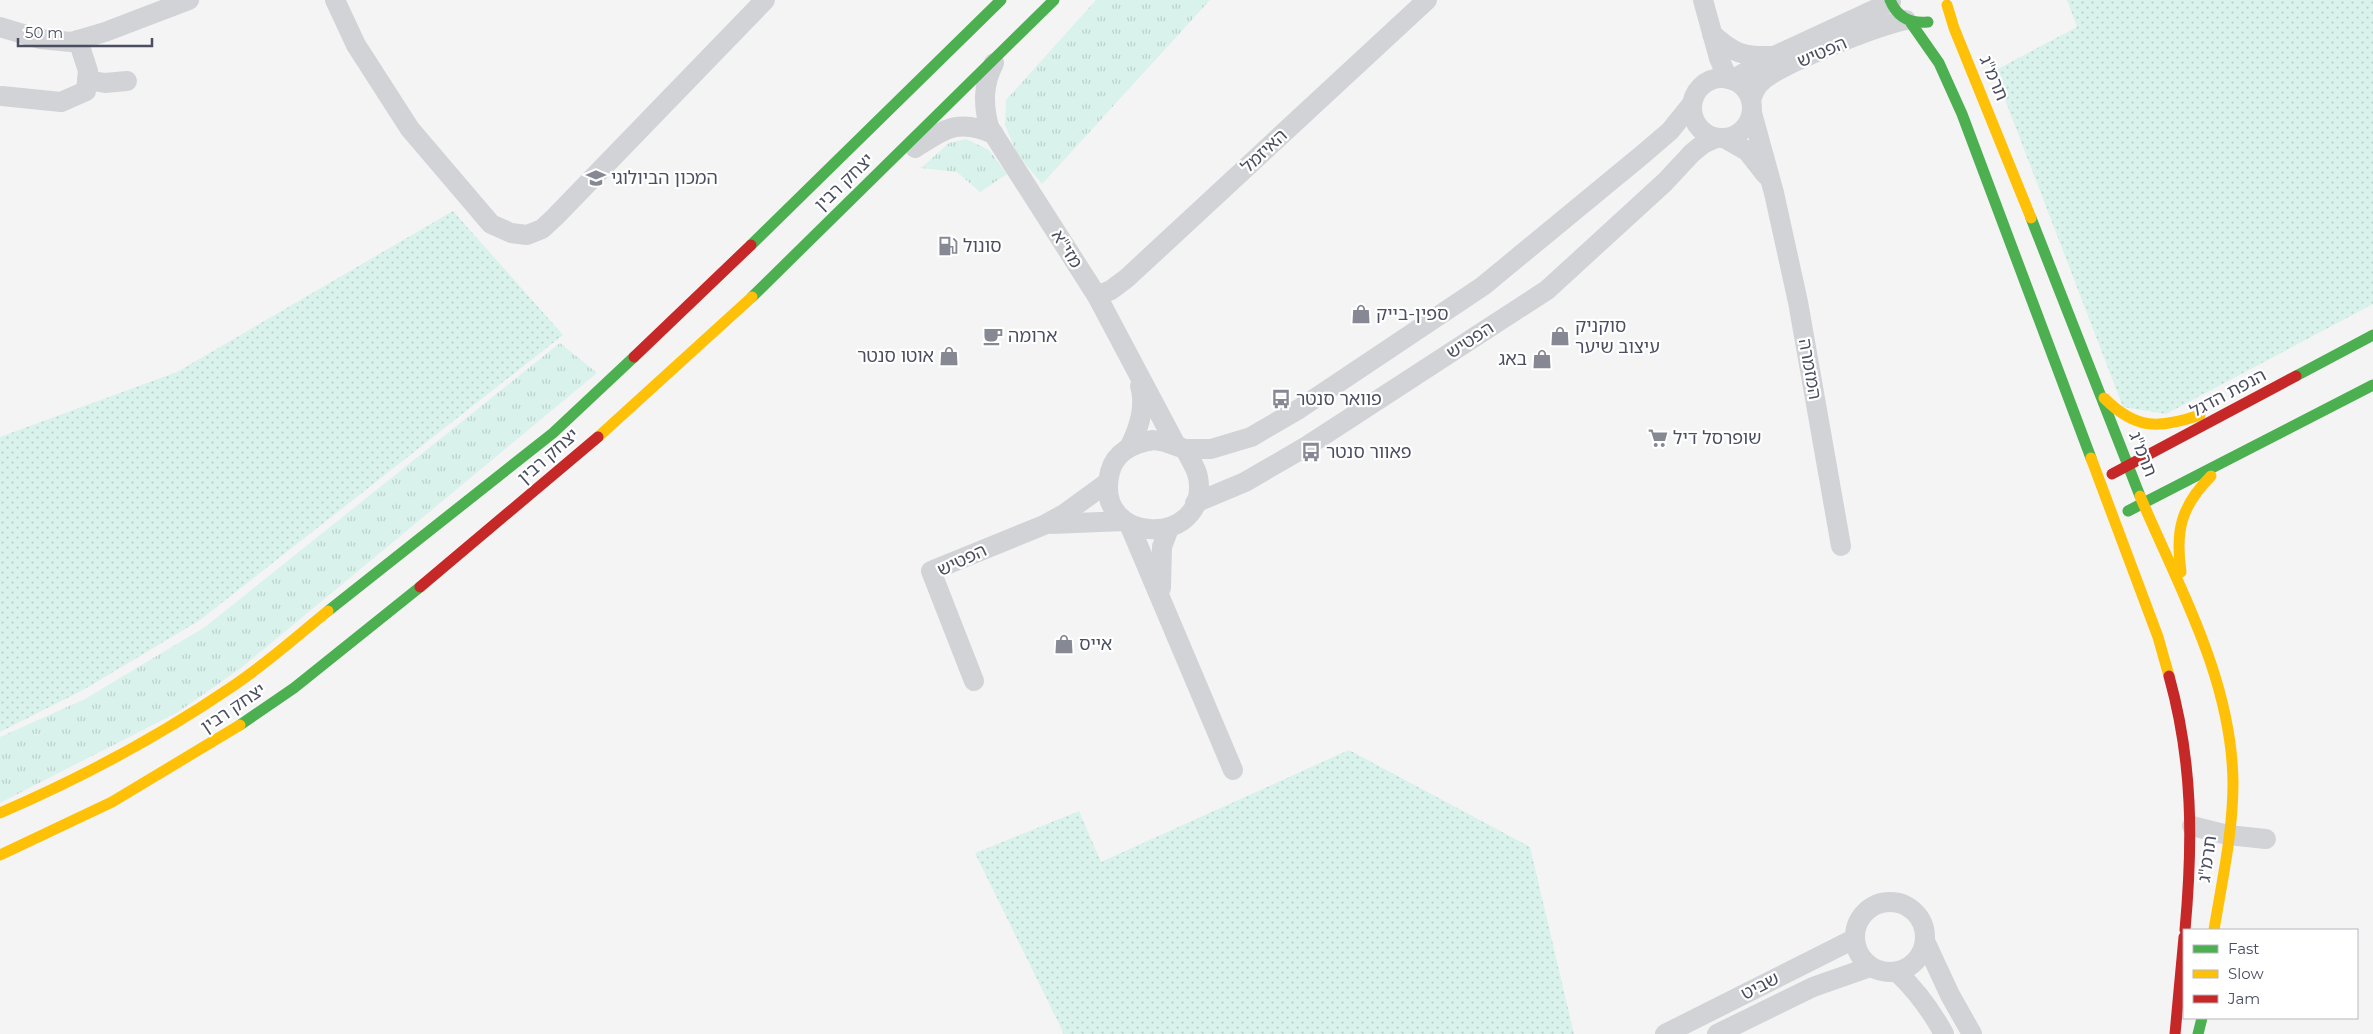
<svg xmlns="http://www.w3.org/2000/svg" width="2373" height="1034" viewBox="0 0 2373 1034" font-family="Montserrat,'Noto Sans Hebrew',sans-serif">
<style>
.grass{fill:url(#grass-dots)}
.park{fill:url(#park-tufts)}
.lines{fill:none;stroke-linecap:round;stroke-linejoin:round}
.street{stroke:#d2d3d7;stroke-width:20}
.fast{stroke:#4caf50;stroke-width:11}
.slow{stroke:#ffc107;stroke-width:11}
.jam{stroke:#c62828;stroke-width:11}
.labels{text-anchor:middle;stroke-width:4.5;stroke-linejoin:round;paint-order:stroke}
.street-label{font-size:18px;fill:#4a4e60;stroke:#fff}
.poi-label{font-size:18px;fill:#4a4e60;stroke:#fff;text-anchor:start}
</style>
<defs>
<pattern id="grass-dots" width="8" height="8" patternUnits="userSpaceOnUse" patternTransform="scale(1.25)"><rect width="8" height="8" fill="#d9f2eb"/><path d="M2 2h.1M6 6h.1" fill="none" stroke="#bcd1cc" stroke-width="1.8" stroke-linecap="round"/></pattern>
<pattern id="park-tufts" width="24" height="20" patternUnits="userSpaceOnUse" patternTransform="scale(1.25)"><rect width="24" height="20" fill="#d9f2eb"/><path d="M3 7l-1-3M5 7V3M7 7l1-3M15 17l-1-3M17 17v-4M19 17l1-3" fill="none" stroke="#bcd1cc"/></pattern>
</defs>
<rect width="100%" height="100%" fill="#f4f4f4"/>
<g class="grass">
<path d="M 2067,0 L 2373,0 L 2373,304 L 2166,414 L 2123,407 L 1994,71 L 2077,27 Z"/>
<path d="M 453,211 L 563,335 L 200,620 L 83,690 L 0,732 L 0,437 L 177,372 Z"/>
<path d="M 1349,750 L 1530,847 L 1574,1034 L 1064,1034 L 975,853 L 1079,811 L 1101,862 Z"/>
</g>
<g class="park">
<path d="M 1096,0 L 1210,0 L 1042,184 L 1017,154 L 1005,125 L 1006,100 Z"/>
<path d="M 966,139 L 989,150 L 1007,174 L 980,192 L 957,172 L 921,168 L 949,143 Z"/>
<path d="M 560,343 L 597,373 L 241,668 L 178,712 L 0,803 L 0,737 L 85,699 L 205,627 Z"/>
</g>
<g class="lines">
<g class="street">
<path d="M 335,0 L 356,45 L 410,129 L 491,224 L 511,233 L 527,235 L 542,229 L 555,217 L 765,0"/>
<path d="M 1703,0 L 1719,58 L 1728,79"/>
<path d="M 0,27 L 40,39 L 71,42 L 105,32 L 189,0"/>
<path d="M 1712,34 C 1733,53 1743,57 1772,56"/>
<path d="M 994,63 C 983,84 983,104 989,127 L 1097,296 L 1176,445"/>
<circle cx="1722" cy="108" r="30"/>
<path d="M 87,80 L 105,83 L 127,81"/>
<path d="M 1732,80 L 1774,56 L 1891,2"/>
<path d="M 2,96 L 61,102 L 86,91 L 88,71 L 78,40"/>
<path d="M 1751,100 C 1753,94 1755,88 1760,83 C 1778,64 1878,26 1906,20"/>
<path d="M 1752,113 L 1774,193 L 1798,302 L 1841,546"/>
<path d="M 1726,139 L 1747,151 L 1766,175"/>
<path d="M 915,148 C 945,129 958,118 994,134"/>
<path d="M 1097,296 L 1111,290 L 1127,278 L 1427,0"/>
<path d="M 1153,440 L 1165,442 L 1185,449 C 1189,458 1196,467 1198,477 C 1211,548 1091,547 1110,472 C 1115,452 1134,443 1153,440 Z"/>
<path d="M 1130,446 C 1139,428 1146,406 1140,386"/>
<path d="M 1185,449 L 1211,449 L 1251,437 L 1299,409 L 1483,286 L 1642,155 L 1670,131 L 1691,105"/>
<path d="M 1195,503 L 1245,482 L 1307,446 L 1547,290 L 1665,182 L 1692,153 L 1703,144 L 1716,138"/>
<path d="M 1051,524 L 1125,521"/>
<path d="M 1129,524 L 1233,770"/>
<path d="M 1161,588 L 1162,547 L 1169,528"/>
<path d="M 974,681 L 931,571 L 1044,525 L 1064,514 L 1108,482"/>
<path d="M 2192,826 L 2228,835 L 2266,839"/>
<circle cx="1890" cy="937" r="35"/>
<path d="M 1925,941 L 1950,995 L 1972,1034"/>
<path d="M 1897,972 C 1917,991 1931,1010 1944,1034"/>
<path d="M 1665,1034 L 1854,939"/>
<path d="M 1717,1034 L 1813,987 L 1870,967"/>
</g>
<g class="fast">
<path d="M 1890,0 C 1897,17 1910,24 1928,22"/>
<path d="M 1911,23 L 1939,63 L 1962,114 L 2091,458"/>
<path d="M 2031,218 L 2140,496"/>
<path d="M 751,245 L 1001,0"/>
<path d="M 752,297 L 1054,0"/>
<path d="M 2296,376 L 2373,335"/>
<path d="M 2128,511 L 2373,385"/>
<path d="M 328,611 L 553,433 L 634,357"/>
<path d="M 240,725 L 294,688 L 420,587"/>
<path d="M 2198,1034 L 2202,1018"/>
</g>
<g class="slow">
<path d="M 1947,5 L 1954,28 L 2031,218"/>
<path d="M 2104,398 C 2136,430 2159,429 2200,415"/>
<path d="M 598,437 L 752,297"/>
<path d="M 2091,458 L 2158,637 L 2169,676"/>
<path d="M 2140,496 C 2179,588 2232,680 2233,783 C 2233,832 2222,881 2214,930"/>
<path d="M 2181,572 C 2175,531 2181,506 2211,476"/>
<path d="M 0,813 C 81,778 160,736 233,686 C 266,664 297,636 328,611"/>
<path d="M 0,855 L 112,802 L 240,725"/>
</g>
<g class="jam">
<path d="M 634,357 L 751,245"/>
<path d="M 2112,474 L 2296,376"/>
<path d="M 420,587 L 598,437"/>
<path d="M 2169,676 C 2193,762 2193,841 2185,930"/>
<path d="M 2175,1034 L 2184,937"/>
</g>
</g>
<defs>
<symbol id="university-bare" viewBox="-9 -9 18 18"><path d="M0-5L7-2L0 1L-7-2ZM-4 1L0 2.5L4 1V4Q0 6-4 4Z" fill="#868894" stroke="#fff" stroke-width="2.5" paint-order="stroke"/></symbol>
<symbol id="fuel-bare" viewBox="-9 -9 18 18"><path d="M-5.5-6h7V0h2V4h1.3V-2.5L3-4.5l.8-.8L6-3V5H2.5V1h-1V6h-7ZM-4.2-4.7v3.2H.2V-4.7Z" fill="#868894" stroke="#fff" stroke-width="2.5" paint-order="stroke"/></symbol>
<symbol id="shop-bare" viewBox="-9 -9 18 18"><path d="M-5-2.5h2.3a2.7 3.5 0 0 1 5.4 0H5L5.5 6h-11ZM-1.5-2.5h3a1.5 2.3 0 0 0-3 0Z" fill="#868894" stroke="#fff" stroke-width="2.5" paint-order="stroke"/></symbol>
<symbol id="cafe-bare" viewBox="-9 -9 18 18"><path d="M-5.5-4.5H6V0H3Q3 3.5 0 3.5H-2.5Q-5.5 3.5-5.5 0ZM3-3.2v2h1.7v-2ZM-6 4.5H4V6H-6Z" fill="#868894" stroke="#fff" stroke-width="2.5" paint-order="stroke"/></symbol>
<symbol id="bus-bare" viewBox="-9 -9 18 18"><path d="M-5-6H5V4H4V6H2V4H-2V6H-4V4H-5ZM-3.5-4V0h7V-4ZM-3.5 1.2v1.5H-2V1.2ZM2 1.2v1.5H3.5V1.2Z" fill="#868894" stroke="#fff" stroke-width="2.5" paint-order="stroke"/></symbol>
<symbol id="supermarket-bare" viewBox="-9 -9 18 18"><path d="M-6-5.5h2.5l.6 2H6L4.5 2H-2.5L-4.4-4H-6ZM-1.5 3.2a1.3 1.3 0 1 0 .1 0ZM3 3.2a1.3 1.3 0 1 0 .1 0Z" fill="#868894" stroke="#fff" stroke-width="2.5" paint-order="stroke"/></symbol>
</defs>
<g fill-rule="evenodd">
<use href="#university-bare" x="582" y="164" width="28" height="28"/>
<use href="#fuel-bare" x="934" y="232" width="28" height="28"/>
<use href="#shop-bare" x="1347" y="300" width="28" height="28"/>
<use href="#cafe-bare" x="979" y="322" width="28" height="28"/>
<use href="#shop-bare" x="1546" y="322" width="28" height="28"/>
<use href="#shop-bare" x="935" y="342" width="28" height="28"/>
<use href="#shop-bare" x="1528" y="345" width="28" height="28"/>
<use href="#bus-bare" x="1267" y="385" width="28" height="28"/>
<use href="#supermarket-bare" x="1644" y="424" width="28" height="28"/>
<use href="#bus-bare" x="1297" y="438" width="28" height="28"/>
<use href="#shop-bare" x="1050" y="630" width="28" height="28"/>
</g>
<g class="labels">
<g class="street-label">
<text transform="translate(1822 52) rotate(-23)" y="6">הפטיש</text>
<text transform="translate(1994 78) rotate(67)" y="6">תרמ"ג</text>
<text transform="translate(1264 151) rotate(-43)" y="6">האיזמל</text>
<text transform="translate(844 182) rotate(-44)" y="6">יצחק רבין</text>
<text transform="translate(1067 249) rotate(58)" y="6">מזי"א</text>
<text transform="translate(1470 340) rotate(-33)" y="6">הפטיש</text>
<text transform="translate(1810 369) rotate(80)" y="6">המזמרה</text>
<text transform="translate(2228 393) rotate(-28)" y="6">הנפת הדגל</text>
<text transform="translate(2143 454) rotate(68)" y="6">תרמ"ג</text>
<text transform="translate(548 456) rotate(-41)" y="6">יצחק רבין</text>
<text transform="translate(962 560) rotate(-25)" y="6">הפטיש</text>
<text transform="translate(233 708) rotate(-34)" y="6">יצחק רבין</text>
<text transform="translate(2207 859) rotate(-82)" y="6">תרמ"ג</text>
<text transform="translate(1760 986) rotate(-27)" y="6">שביט</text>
</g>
<g class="poi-label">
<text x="611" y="184">המכון הביולוגי</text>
<text x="963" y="252">סונול</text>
<text x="1376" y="320">ספין-בייק</text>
<text x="1575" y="332">סוקניק<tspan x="1575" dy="21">עיצוב שיער</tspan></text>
<text x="1008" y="342">ארומה</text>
<text x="934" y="362" text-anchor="end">אוטו סנטר</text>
<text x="1527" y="365" text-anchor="end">באג</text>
<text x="1296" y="405">פוואר סנטר</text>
<text x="1673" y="444">שופרסל דיל</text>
<text x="1326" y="458">פאוור סנטר</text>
<text x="1079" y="650">אייס</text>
</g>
</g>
<rect x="2183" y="929" width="175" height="90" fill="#ffffff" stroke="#b7b8bf"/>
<rect x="2193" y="945" width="25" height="8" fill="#4caf50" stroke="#b7b8bf"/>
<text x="2228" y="954" font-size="15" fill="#4a4e60">Fast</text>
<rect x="2193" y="970" width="25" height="8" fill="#ffc107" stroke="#b7b8bf"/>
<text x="2228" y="979" font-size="15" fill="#4a4e60">Slow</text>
<rect x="2193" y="995" width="25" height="8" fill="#c62828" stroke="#b7b8bf"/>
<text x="2228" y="1004" font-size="15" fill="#4a4e60">Jam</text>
<path d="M18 38v8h134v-8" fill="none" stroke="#4a4e60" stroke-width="2.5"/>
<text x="25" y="38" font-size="15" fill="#4a4e60" stroke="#ffffff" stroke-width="4" paint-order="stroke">50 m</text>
</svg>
